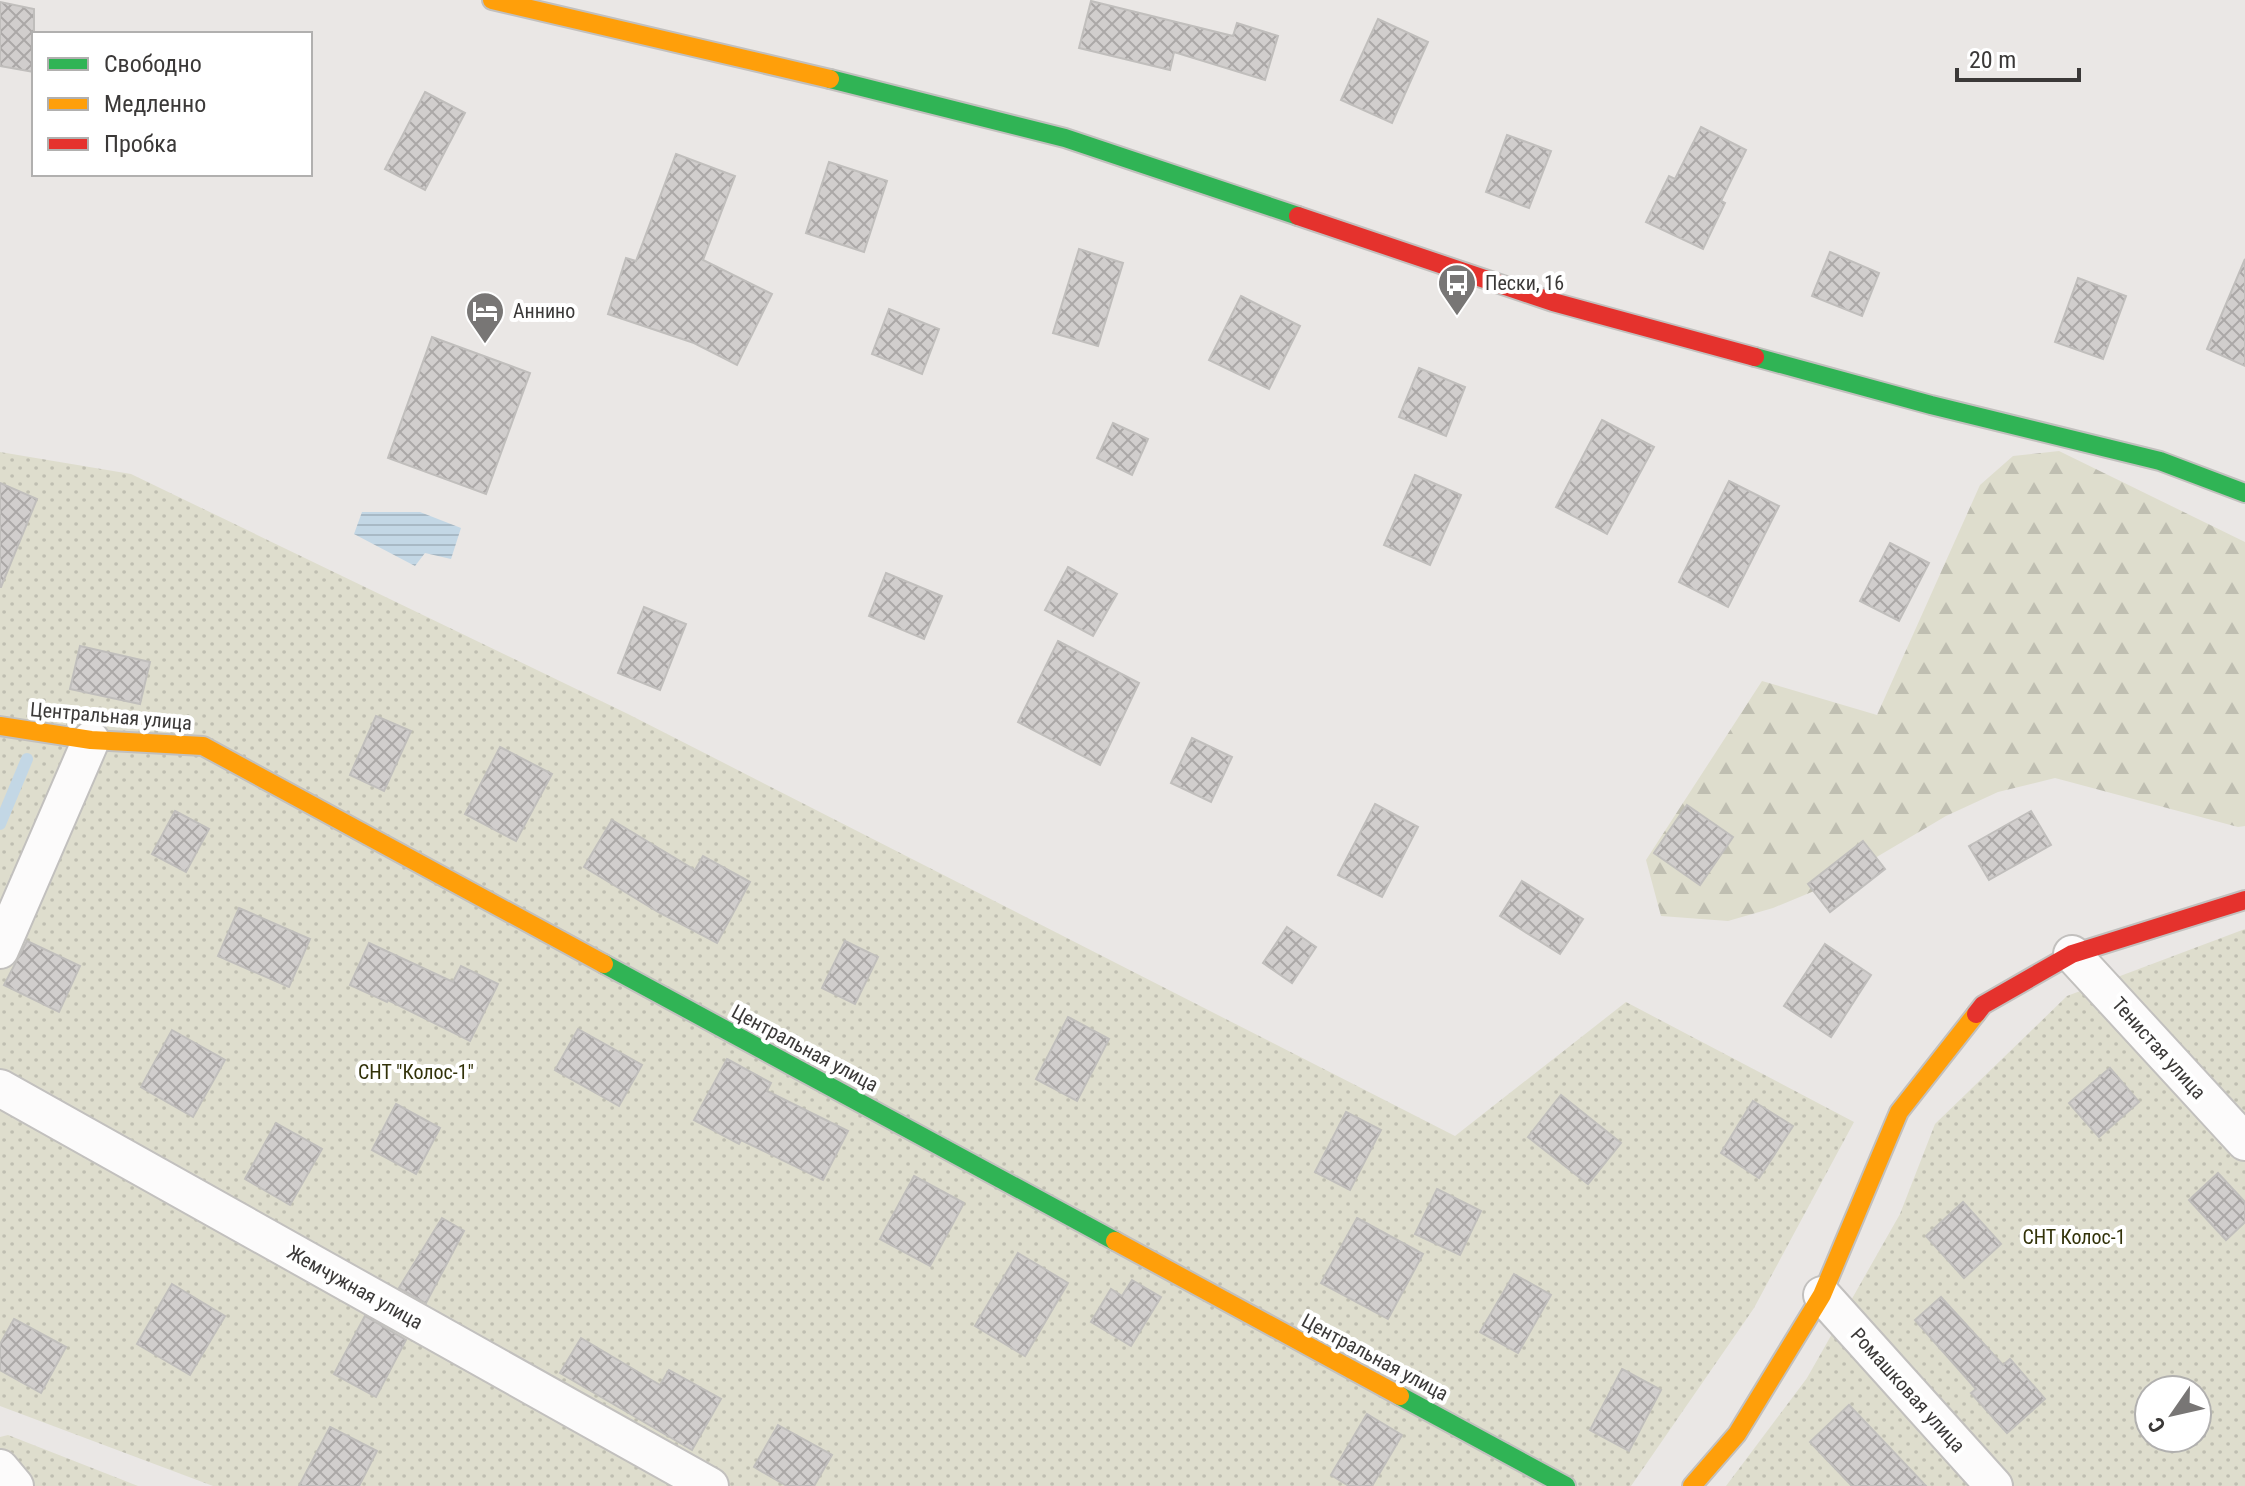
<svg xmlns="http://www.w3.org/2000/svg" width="2245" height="1486" viewBox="0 0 2245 1486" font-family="'Roboto Condensed',sans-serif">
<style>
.grass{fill:url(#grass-dots);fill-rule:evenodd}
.forest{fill:url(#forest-firs)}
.water{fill:url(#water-rules)}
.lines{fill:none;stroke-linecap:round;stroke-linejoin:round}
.stream{stroke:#c3d7e5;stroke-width:12}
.building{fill:url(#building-cross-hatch);stroke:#c0bebc;stroke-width:2}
.street-casing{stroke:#c2c0be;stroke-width:40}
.fast-casing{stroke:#c2c0be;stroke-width:22}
.slow-casing{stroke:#c2c0be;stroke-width:22}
.jam-casing{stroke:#c2c0be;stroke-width:22}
.street{stroke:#fcfbfb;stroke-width:36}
.fast{stroke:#30b455;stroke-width:18}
.slow{stroke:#ff9f0a;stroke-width:18}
.jam{stroke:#e5322d;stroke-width:18}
.labels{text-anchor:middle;stroke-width:8;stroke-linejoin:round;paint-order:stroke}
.poi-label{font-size:20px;fill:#3b3938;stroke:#fff;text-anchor:start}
.street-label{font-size:20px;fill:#3b3938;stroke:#fff}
.park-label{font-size:20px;fill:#323209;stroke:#fff}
</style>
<defs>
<pattern id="grass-dots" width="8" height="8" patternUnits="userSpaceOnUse" patternTransform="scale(2)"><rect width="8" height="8" fill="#deddcd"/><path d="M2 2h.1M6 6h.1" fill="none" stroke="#bfbeb1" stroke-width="1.8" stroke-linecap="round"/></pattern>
<pattern id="forest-firs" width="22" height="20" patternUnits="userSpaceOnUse" patternTransform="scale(2)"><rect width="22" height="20" fill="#deddcd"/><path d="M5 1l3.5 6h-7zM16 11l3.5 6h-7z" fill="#bfbeb1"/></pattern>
<pattern id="water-rules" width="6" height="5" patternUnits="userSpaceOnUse" patternTransform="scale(2)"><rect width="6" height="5" fill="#c3d7e5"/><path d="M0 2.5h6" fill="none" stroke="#a8b9c5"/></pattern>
<pattern id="building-cross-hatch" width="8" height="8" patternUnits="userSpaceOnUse" patternTransform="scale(2)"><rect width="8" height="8" fill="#d1cecd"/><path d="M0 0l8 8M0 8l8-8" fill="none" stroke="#aba8a7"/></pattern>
</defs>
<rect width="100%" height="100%" fill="#eae7e5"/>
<g class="grass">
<path d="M 0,452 L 131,474 L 628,714 L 1455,1136 L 1626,1002 L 1854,1122 L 1754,1308 L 1631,1486 L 213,1486 L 0,1406 Z"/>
<path d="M 2245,929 L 2245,1486 L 1726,1486 L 1807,1378 L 1900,1214 L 1935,1124 L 2067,996 ZM 2149,1390 L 2197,1390 L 2197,1438 L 2149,1438 Z"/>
<path d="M 8,1435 L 138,1486 L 0,1486 L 0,1437 Z"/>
</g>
<path class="forest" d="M 2059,451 L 2245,542 L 2245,826 L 2238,827 L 2055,778 L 1998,792 L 1946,816 L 1831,884 L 1773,908 L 1728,921 L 1661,916 L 1646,860 L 1762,681 L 1877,715 L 1980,485 L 2013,456 Z"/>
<path class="water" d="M 362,512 L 420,512 L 461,528 L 451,559 L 425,553 L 415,566 L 354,534 Z"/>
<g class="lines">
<path class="stream" d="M 0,824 L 27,759"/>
</g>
<g class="building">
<path d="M 1091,1 L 1233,36 L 1237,23 L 1278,36 L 1265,80 L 1174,52 L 1170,70 L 1079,48 Z"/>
<path d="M 0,2 L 34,9 L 34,72 L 0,66 Z"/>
<path d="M 1378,19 L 1428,42 L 1392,123 L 1341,100 Z"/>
<path d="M 425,92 L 465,113 L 425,190 L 385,169 Z"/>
<path d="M 1701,127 L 1746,150 L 1721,201 L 1725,203 L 1703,249 L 1646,222 L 1669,176 L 1675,179 Z"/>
<path d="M 1507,135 L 1551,151 L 1529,208 L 1486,192 Z"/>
<path d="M 676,154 L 735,176 L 703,260 L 772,294 L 737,365 L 694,343 L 608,314 L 626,258 L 636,261 Z"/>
<path d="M 829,162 L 887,181 L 864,252 L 806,233 Z"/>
<path d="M 1079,249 L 1123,263 L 1098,346 L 1053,333 Z"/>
<path d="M 1830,252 L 1879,273 L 1862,316 L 1812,296 Z"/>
<path d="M 2245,259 L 2245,366 L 2207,349 Z"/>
<path d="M 2078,278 L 2126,296 L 2103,359 L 2055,342 Z"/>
<path d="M 1241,296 L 1300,326 L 1269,389 L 1209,360 Z"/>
<path d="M 889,309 L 939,329 L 922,374 L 872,354 Z"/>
<path d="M 432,337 L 530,373 L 486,494 L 388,458 Z"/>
<path d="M 1419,368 L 1465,387 L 1446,436 L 1399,417 Z"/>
<path d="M 1602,420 L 1654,447 L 1607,534 L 1556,507 Z"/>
<path d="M 1113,423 L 1148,439 L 1132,475 L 1097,458 Z"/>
<path d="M 1415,475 L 1461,495 L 1430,565 L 1384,545 Z"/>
<path d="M 1729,481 L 1779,506 L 1728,607 L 1679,582 Z"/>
<path d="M 0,483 L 37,499 L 1,587 L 0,587 Z"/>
<path d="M 1890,543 L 1929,563 L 1899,621 L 1860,601 Z"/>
<path d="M 1068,567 L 1117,594 L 1093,636 L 1045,610 Z"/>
<path d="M 886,573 L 942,596 L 924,639 L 869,616 Z"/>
<path d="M 644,607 L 686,624 L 660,690 L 618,673 Z"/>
<path d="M 1058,641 L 1139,683 L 1100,765 L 1018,722 Z"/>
<path d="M 80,646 L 150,662 L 140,704 L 70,689 Z"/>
<path d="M 376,716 L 411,731 L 384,791 L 350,775 Z"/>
<path d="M 1192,738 L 1232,757 L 1211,802 L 1171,783 Z"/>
<path d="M 500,747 L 552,774 L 516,841 L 465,814 Z"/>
<path d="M 1375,804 L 1418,827 L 1382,897 L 1338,875 Z"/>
<path d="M 1687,805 L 1733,837 L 1700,885 L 1654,853 Z"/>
<path d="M 175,811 L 209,829 L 186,872 L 152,854 Z"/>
<path d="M 2031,811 L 2051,845 L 1989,880 L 1969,846 Z"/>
<path d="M 612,820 L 695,870 L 703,856 L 750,882 L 717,943 L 658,912 L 584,867 Z"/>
<path d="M 1863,841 L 1885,869 L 1830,912 L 1808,884 Z"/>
<path d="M 1522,881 L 1583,919 L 1560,954 L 1500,916 Z"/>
<path d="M 239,908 L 310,939 L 289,987 L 218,956 Z"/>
<path d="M 1287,927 L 1316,947 L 1292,983 L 1263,963 Z"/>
<path d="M 27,941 L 80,966 L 59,1012 L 4,985 Z"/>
<path d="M 845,941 L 878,957 L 855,1004 L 822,988 Z"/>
<path d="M 369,943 L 453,982 L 461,966 L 498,984 L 470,1041 L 388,1000 L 387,1002 L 350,985 Z"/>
<path d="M 1825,944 L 1871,975 L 1831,1037 L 1784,1006 Z"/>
<path d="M 1068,1017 L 1109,1039 L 1077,1101 L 1036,1079 Z"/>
<path d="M 578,1029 L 642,1065 L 619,1106 L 555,1070 Z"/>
<path d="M 172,1030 L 225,1060 L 193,1117 L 141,1087 Z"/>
<path d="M 727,1059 L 771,1083 L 767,1091 L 848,1131 L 823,1180 L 741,1140 L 739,1144 L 694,1120 Z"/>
<path d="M 2110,1068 L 2139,1102 L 2099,1137 L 2069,1103 Z"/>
<path d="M 1561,1095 L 1621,1143 L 1588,1184 L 1528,1137 Z"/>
<path d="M 1753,1101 L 1793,1126 L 1759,1178 L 1721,1153 Z"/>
<path d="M 396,1104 L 440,1128 L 416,1174 L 372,1150 Z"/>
<path d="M 1346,1112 L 1381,1130 L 1350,1190 L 1315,1172 Z"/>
<path d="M 276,1123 L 322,1149 L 290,1205 L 245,1179 Z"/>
<path d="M 2218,1173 L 2245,1202 L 2245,1222 L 2226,1240 L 2189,1200 Z"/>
<path d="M 914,1176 L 964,1203 L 930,1266 L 880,1239 Z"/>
<path d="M 1437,1189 L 1481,1211 L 1460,1255 L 1415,1234 Z"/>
<path d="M 1963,1202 L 2001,1244 L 1964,1278 L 1926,1236 Z"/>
<path d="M 442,1218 L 464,1231 L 426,1303 L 399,1288 Z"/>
<path d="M 1357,1218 L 1423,1254 L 1388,1319 L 1321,1283 Z"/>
<path d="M 1018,1253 L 1068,1283 L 1025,1356 L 975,1326 Z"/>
<path d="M 1514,1274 L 1551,1295 L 1518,1353 L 1480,1332 Z"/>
<path d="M 1132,1280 L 1161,1297 L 1131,1346 L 1091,1322 L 1111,1289 L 1122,1296 Z"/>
<path d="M 172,1284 L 225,1316 L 190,1375 L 137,1344 Z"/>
<path d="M 1941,1297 L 2003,1365 L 2010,1359 L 2045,1399 L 2007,1433 L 1971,1393 L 1976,1389 L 1915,1320 Z"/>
<path d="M 365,1316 L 406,1340 L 376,1397 L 334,1374 Z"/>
<path d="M 14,1319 L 66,1347 L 41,1393 L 0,1370 L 0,1344 Z"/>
<path d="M 581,1338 L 660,1385 L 669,1370 L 721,1399 L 692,1450 L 560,1373 Z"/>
<path d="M 1622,1369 L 1661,1390 L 1629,1451 L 1590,1430 Z"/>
<path d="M 1849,1405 L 1926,1486 L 1852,1486 L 1810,1442 Z"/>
<path d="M 1367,1414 L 1402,1435 L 1372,1486 L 1349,1486 L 1331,1475 Z"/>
<path d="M 778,1425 L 832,1455 L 814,1486 L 787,1486 L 754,1467 Z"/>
<path d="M 330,1427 L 377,1451 L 359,1486 L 299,1486 Z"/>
</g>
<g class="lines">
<defs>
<g id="street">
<path d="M 0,950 L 91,740"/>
<path d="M 2072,954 L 2245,1142"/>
<path d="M 0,1088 L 710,1486"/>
<path d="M 1822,1295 L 1994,1486"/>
<path d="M 0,1468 L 15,1486"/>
</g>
<g id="fast">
<path d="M 830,79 L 1065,138 L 1298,216"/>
<path d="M 1755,357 L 1931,405 L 2160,461 L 2245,493"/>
<path d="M 604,964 L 1115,1241"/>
<path d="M 1400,1396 L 1566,1486"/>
</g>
<g id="slow">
<path d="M 492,0 L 830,79"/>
<path d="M 0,726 L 91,740 L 203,746 L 604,964"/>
<path d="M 1115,1241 L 1400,1396"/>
<path d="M 1692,1486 L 1737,1434 L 1822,1295 L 1899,1112 L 1976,1014"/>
</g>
<g id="jam">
<path d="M 1298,216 L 1553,302 L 1755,357"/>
<path d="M 1976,1014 L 1983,1005 L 2072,954 L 2245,900"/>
</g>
</defs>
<use href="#street" class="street-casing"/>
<use href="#fast" class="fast-casing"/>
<use href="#slow" class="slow-casing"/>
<use href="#jam" class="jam-casing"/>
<use href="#street" class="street"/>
<use href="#fast" class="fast"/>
<use href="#slow" class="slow"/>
<use href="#jam" class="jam"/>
</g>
<defs>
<symbol id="bus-pin" viewBox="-11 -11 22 30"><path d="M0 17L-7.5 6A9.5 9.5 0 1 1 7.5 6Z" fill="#787675" stroke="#fff"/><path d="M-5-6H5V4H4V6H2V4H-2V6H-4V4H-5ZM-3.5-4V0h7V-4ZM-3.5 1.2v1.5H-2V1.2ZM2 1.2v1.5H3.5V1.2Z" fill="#fff"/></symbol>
<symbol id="hotel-pin" viewBox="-11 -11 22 30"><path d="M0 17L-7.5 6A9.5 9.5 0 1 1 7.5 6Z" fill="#787675" stroke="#fff"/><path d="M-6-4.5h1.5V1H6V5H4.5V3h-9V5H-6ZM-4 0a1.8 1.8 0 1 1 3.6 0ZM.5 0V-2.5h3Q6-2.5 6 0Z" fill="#fff"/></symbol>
</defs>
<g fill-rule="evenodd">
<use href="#bus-pin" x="1435" y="261" width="44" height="60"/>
<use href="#hotel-pin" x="463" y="289" width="44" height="60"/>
</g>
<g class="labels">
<g class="poi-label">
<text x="1485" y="290">Пески, 16</text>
<text x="513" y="318">Аннино</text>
</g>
<g class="street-label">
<text transform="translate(111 716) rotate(5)" y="7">Центральная улица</text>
<text transform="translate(805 1048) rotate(28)" y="7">Центральная улица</text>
<text transform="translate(2159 1048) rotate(48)" y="7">Тенистая улица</text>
<text transform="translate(355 1287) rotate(29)" y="7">Жемчужная улица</text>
<text transform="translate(1375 1357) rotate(28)" y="7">Центральная улица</text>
<text transform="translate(1908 1390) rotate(48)" y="7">Ромашковая улица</text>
</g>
<g class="park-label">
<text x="416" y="1079">СНТ "Колос-1"</text>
<text x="2074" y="1244">СНТ Колос-1</text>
</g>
</g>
<rect x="32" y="32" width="280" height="144" fill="#ffffff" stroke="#b1b0af" stroke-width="2"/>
<rect x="48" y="58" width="40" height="12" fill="#30b455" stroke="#b1b0af" stroke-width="2"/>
<text x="104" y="72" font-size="24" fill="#3b3938">Свободно</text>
<rect x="48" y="98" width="40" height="12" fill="#ff9f0a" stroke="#b1b0af" stroke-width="2"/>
<text x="104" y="112" font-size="24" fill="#3b3938">Медленно</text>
<rect x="48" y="138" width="40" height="12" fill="#e5322d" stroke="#b1b0af" stroke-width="2"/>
<text x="104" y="152" font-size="24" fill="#3b3938">Пробка</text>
<g transform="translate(2173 1414) rotate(236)"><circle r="38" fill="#ffffff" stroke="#b1b0af" stroke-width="2"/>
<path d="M0-6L14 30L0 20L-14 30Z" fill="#787675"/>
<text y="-12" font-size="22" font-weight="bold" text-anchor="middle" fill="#3b3938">С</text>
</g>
<path d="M1957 68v12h122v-12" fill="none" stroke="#3b3938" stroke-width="4"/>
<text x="1969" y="68" font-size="24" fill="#3b3938" stroke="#ffffff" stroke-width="6" paint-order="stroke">20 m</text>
</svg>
